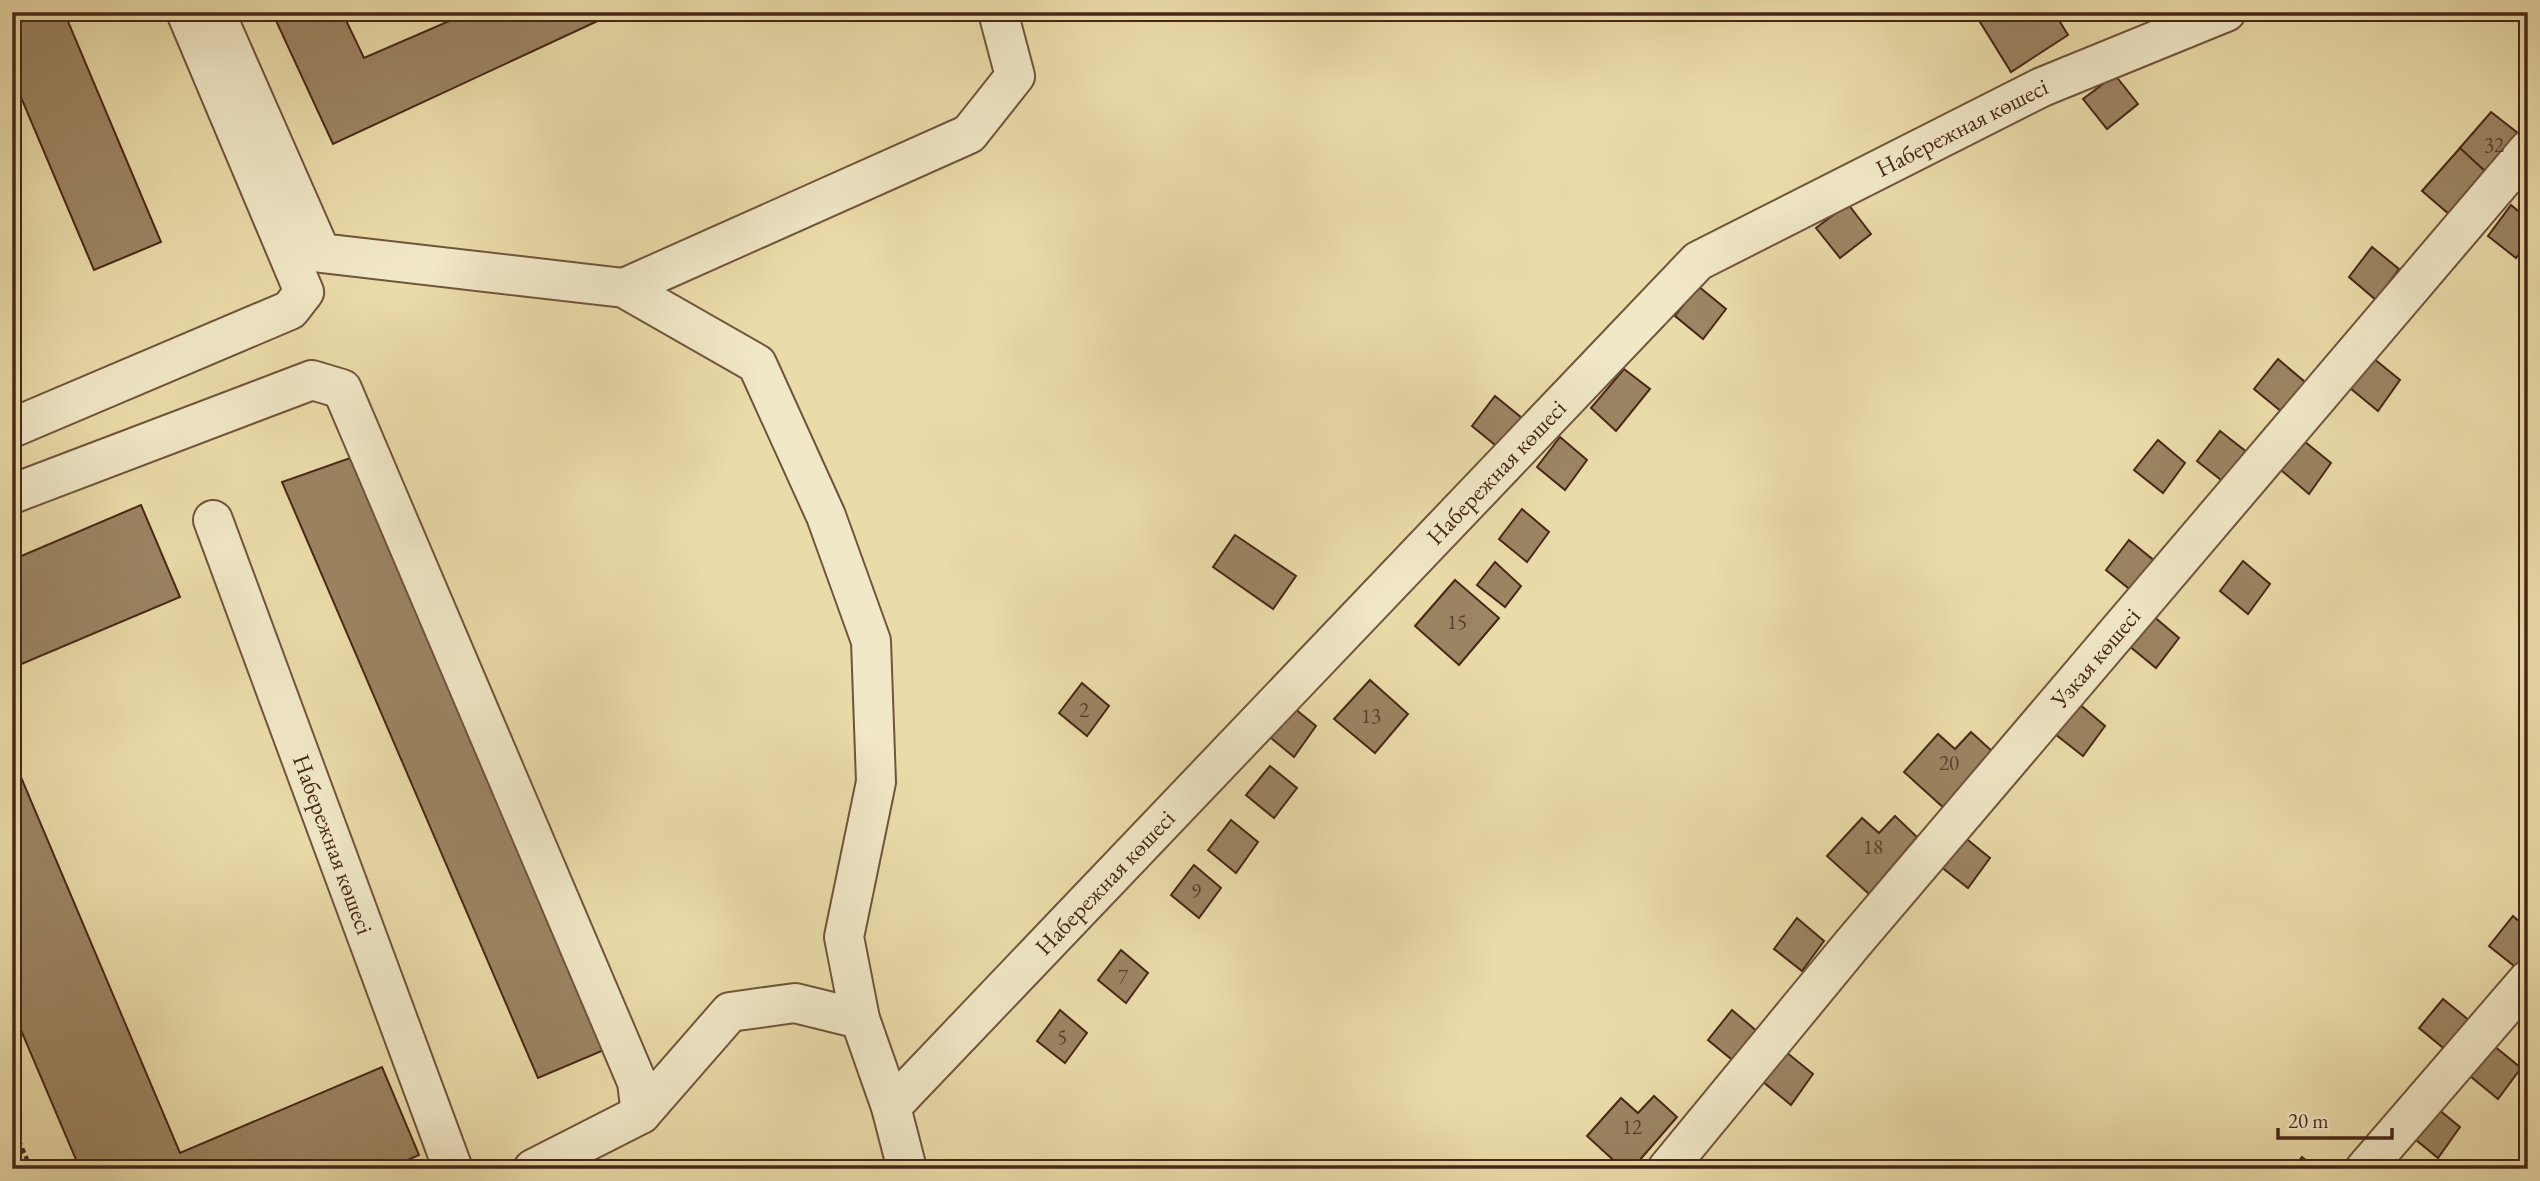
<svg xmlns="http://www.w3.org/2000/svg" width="2540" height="1181" viewBox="0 0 2540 1181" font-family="'EB Garamond',serif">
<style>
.building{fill:#9c8563;stroke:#482718;stroke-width:2}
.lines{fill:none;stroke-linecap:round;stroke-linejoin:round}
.minor-casing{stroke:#70543c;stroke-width:42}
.path{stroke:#482718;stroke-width:4.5;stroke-dasharray:5 3.5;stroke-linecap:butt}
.minor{stroke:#f1e8c7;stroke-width:38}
.labels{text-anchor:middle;stroke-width:6;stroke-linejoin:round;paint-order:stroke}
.number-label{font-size:21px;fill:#5d3e2b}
.street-label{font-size:24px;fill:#482718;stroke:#f1e8c7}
</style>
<rect width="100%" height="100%" fill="#eadca9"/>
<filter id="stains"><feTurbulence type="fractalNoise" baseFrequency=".00286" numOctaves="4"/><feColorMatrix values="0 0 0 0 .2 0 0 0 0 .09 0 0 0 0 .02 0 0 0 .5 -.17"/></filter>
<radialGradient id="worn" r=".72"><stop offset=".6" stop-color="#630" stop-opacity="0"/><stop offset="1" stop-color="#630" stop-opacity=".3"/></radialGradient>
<g class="building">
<path d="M 12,12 L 64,12 L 161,242 L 94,270 L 12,76 Z"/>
<path d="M 272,12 L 342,12 L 364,58 L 470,12 L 617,12 L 333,144 Z"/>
<path d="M 1994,12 L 2054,12 L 2068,35 L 2011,72 L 1980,22 Z"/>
<path d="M 2115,75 L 2138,104 L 2107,129 L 2083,99 Z"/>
<path d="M 2491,112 L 2528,141 L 2497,181 L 2459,149 Z"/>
<path d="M 2460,148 L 2486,172 L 2450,215 L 2422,191 Z"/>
<path d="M 1848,204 L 1871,234 L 1840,258 L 1816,228 Z"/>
<path d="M 2511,205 L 2528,219 L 2528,242 L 2516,258 L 2488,236 Z"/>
<path d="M 2372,247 L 2399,269 L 2376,300 L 2349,277 Z"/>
<path d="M 1698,286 L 1726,309 L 1703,339 L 1675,316 Z"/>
<path d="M 2373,358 L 2400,380 L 2378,411 L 2350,388 Z"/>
<path d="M 2278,359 L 2305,382 L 2282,412 L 2254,389 Z"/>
<path d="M 1624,369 L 1650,389 L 1616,431 L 1591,408 Z"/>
<path d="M 1495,396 L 1522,418 L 1500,449 L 1472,426 Z"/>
<path d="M 2220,431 L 2248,453 L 2225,483 L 2197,461 Z"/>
<path d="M 1560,437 L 1587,460 L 1565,490 L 1537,467 Z"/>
<path d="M 2158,440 L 2185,463 L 2163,493 L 2134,470 Z"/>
<path d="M 2304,441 L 2331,463 L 2309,494 L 2281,470 Z"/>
<path d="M 353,457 L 604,1050 L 538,1078 L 282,482 Z"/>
<path d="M 141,505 L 180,597 L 12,668 L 12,560 Z"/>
<path d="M 1522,509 L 1549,532 L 1527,562 L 1499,539 Z"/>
<path d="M 1235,535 L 1296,576 L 1273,609 L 1213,567 Z"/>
<path d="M 2129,540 L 2156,562 L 2133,592 L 2106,570 Z"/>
<path d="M 2243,561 L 2270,584 L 2248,614 L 2220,591 Z"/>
<path d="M 1495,562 L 1521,586 L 1505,607 L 1477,585 Z"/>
<path d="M 1455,580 L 1499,618 L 1459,665 L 1415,626 Z"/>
<path d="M 2152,615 L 2179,638 L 2156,668 L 2128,645 Z"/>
<path d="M 1370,680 L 1408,714 L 1375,753 L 1334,719 Z"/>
<path d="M 1082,683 L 1109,706 L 1087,736 L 1059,713 Z"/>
<path d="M 2078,703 L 2105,726 L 2083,756 L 2055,734 Z"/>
<path d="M 1289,704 L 1316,726 L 1294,757 L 1266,734 Z"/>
<path d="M 1971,732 L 1994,753 L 1945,809 L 1904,772 L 1938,734 L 1955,749 Z"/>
<path d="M 12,756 L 180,1153 L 382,1067 L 419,1155 L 388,1169 L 80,1169 L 12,1009 Z"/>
<path d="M 1270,766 L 1297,788 L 1274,818 L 1246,795 Z"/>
<path d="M 1895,816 L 1917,837 L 1869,894 L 1827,856 L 1862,818 L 1879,833 Z"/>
<path d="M 1231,820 L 1258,842 L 1236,873 L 1208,850 Z"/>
<path d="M 1963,836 L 1990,858 L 1968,888 L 1940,866 Z"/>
<path d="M 1194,865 L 1221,888 L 1199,918 L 1171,895 Z"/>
<path d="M 2513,916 L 2528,929 L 2528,956 L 2518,969 L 2489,946 Z"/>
<path d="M 1797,918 L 1824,941 L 1802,971 L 1774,949 Z"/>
<path d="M 1121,950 L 1148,973 L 1126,1003 L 1098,980 Z"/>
<path d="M 2443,999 L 2470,1021 L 2447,1051 L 2419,1028 Z"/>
<path d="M 1060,1010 L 1087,1033 L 1065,1063 L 1037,1041 Z"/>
<path d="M 1732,1010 L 1759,1033 L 1736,1063 L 1708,1040 Z"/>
<path d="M 2493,1045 L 2521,1068 L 2498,1099 L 2470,1076 Z"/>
<path d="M 1786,1052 L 1813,1074 L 1791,1105 L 1762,1081 Z"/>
<path d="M 1654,1096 L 1677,1117 L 1632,1169 L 1623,1169 L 1587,1136 L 1621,1098 L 1638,1113 Z"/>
<path d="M 2433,1105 L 2460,1127 L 2438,1158 L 2410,1135 Z"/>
<path d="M 2388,1150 L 2410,1169 L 2374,1169 Z"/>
<path d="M 2302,1157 L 2317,1169 L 2293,1169 Z"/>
</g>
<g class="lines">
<defs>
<g id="minor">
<path d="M 215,12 L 321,253 L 624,288 L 757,364 L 826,516 L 871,641 L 876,782 L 844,937 L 860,1019 L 891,1107 L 907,1169"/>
<path d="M 624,288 L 969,134 L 1015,76 L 998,12"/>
<path d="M 12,428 L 290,310 L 304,292 L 186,12"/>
<path d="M 12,494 L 312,380 L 342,389 L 637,1082 L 641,1114"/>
<path id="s1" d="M 213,520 L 453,1169"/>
<path id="s2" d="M 891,1107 L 1698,261 L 2042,87 L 2226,12"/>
<path d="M 533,1169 L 641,1114 L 730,1012 L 795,1003 L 860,1019"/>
<path id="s3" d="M 1667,1169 L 1854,942 L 2528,150"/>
<path d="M 2365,1169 L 2528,980"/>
</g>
</defs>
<use href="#minor" class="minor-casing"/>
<path class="path" d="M 12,1125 L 31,1169"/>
<use href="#minor" class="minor"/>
</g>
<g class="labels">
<g class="number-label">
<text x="2494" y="152">32</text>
<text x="1457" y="629">15</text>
<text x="1084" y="717">2</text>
<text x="1371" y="723">13</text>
<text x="1949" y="770">20</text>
<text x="1873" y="854">18</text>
<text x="1196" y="898">9</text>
<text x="1123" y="984">7</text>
<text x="1062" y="1044">5</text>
<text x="1632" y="1134">12</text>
</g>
<g class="street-label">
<text dy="8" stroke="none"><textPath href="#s2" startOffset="1465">Набережная көшесі</textPath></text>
<text dy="8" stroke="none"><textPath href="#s2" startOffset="877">Набережная көшесі</textPath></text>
<text dy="8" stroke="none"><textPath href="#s3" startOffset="667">Узкая көшесі</textPath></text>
<text dy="8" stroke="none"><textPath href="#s1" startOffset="346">Набережная көшесі</textPath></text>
<text dy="8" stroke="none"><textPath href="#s2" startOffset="310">Набережная көшесі</textPath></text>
</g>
</g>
<rect width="2540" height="1181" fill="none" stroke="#eadca9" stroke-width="42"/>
<rect x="14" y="14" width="2512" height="1153" fill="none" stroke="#482718" stroke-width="3.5"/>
<rect x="21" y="21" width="2498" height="1139" fill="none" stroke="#482718" stroke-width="2"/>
<path d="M2278 1128v10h114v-10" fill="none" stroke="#482718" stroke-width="3.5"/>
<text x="2288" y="1128" font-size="21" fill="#482718" stroke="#f1e8c7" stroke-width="5" paint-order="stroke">20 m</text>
<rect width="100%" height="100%" filter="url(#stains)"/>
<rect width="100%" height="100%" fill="url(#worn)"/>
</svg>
